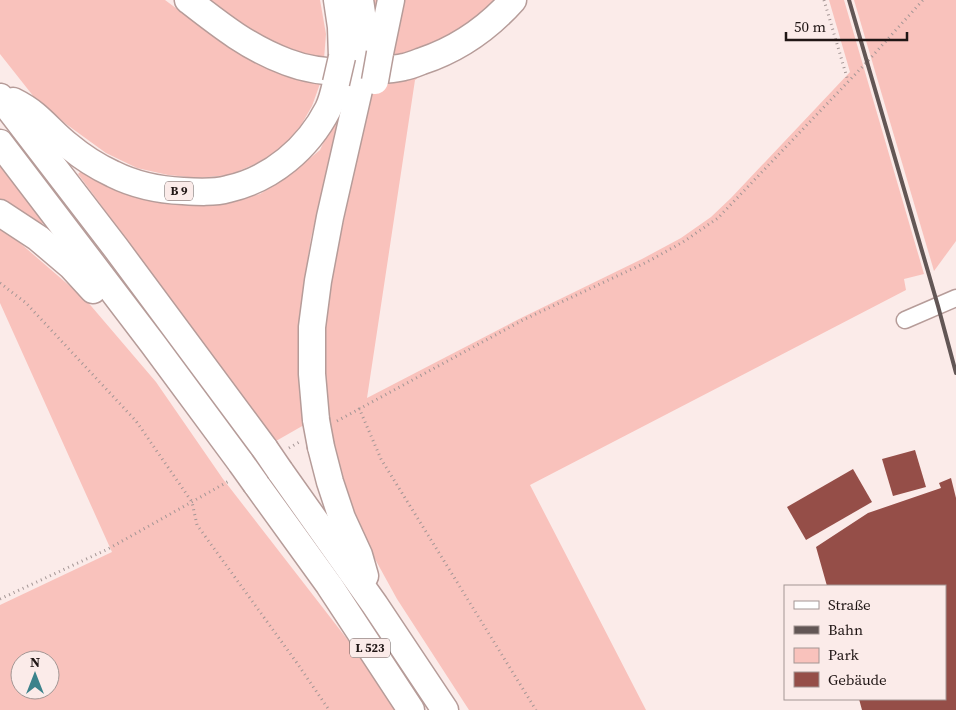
<svg xmlns="http://www.w3.org/2000/svg" width="956" height="710" viewBox="0 0 956 710" font-family="'Source Serif 4',serif">
<style>
.green{fill:#f9c2bc;fill-rule:evenodd}
.building{fill:#954e48}
.lines{fill:none;stroke-linecap:round;stroke-linejoin:round}
.minor-casing{stroke:#b69c99;stroke-width:19}
.trunk-casing{stroke:#b69c99;stroke-width:29}
.path{stroke:#a49695;stroke-width:3;stroke-dasharray:1 4;stroke-linecap:butt}
.minor{stroke:#fff;stroke-width:16}
.trunk{stroke:#fff;stroke-width:26}
.rail{stroke:#625655;stroke-width:4}
.trunk-bridge-casing{stroke:#b69c99;stroke-width:29;stroke-linecap:butt}
.trunk-bridge{stroke:#fff;stroke-width:26}
.labels{text-anchor:middle;stroke-width:5;stroke-linejoin:round;paint-order:stroke}
.shield{fill:#fbebe9;stroke:#625655;stroke-width:1}
.shield-label{font-size:12px;font-weight:bold;fill:#201615}
</style>
<rect width="100%" height="100%" fill="#fbebe9"/>
<g class="green">
<path d="M 0,0 L 165,0 L 227,46 L 284,74 L 321,81 L 312,106 L 300,127 L 280,150 L 255,164 L 229,175 L 198,178 L 168,175 L 137,168 L 106,153 L 66,124 L 34,97 L 0,54 Z"/>
<path d="M 207,0 L 320,0 L 326,34 L 324,59 L 290,50 L 253,34 Z"/>
<path d="M 372,0 L 513,0 L 487,26 L 415,80 L 367,398 L 519,319 L 642,259 L 681,238 L 711,217 L 731,198 L 850,72 L 829,0 L 844,0 L 924,274 L 904,279 L 906,290 L 530,485 L 646,710 L 469,710 L 397,599 L 364,539 L 343,492 L 327,419 L 323,317 L 369,103 Z"/>
<path d="M 854,0 L 956,0 L 956,241 L 934,271 Z"/>
<path d="M 337,113 L 342,114 L 311,238 L 301,304 L 298,361 L 300,398 L 304,425 L 276,441 L 78,174 L 83,169 L 121,192 L 171,202 L 222,203 L 260,194 L 287,177 L 320,150 Z"/>
<path d="M 0,163 L 46,221 L 39,226 L 0,200 Z"/>
<path d="M 0,229 L 20,243 L 86,300 L 156,382 L 223,479 L 361,657 L 397,710 L 0,710 L 0,605 L 112,552 L 0,303 ZM 20,660 L 50,660 L 50,690 L 20,690 Z"/>
</g>
<g class="building">
<path d="M 915,450 L 926,487 L 893,496 L 882,459 Z"/>
<path d="M 853,469 L 872,502 L 806,540 L 787,507 Z"/>
<path d="M 951,478 L 956,498 L 956,710 L 862,710 L 859,699 L 945,699 L 945,586 L 827,586 L 816,547 L 868,513 L 941,488 L 939,483 Z"/>
</g>
<g class="lines">
<defs>
<path id="minor" d="M 905,320 L 956,298"/>
<g id="trunk">
<path d="M 188,0 C 220,25 249,48 287,62 C 310,71 335,73 359,72 C 374,71 390,70 404,67 C 410,66 417,63 422,61 C 458,49 488,28 513,0"/>
<path d="M 337,0 L 341,27 L 342,57"/>
<path d="M 360,0 L 364,27 L 364,56"/>
<path d="M 380,53 L 391,0"/>
<path d="M 0,97 L 116,248 L 265,449"/>
<path d="M 13,101 C 21,105 29,110 35,115 C 47,125 57,137 69,146 C 82,157 98,167 113,174 C 135,185 160,190 183,191 C 198,192 214,193 228,189 C 272,179 308,148 328,109 C 332,101 334,92 336,83"/>
<path d="M 0,143 L 153,344 L 241,463"/>
<path d="M 0,213 L 38,238 L 71,266 L 93,290"/>
<path d="M 316,420 L 312,374 L 312,327 L 318,281 L 330,217 L 361,81"/>
<path d="M 321,447 L 330,482 L 342,518 L 359,555 L 365,576"/>
<path d="M 280,471 L 375,605 L 445,710"/>
<path d="M 256,484 L 329,585 L 411,710"/>
</g>
</defs>
<use href="#minor" class="minor-casing"/>
<use href="#trunk" class="trunk-casing"/>
<g class="path">
<path d="M 824,0 L 848,81"/>
<path d="M 0,283 L 26,303 L 136,421 L 192,502 L 197,525 L 297,663 L 329,710"/>
<path d="M 359,408 L 381,459 L 536,710"/>
<path d="M 337,421 L 523,320 L 647,262 L 683,242 L 718,218 L 867,62 L 923,0"/>
<path d="M 289,448 L 301,441"/>
<path d="M 0,599 L 108,549 L 229,481"/>
</g>
<use href="#minor" class="minor"/>
<use href="#trunk" class="trunk"/>
<path class="rail" d="M 849,0 L 938,306 L 956,373"/>
<defs>
<g id="trunk-bridge">
<path d="M 375,81 L 380,53"/>
<path d="M 336,83 L 342,57"/>
<path d="M 316,420 L 321,447"/>
<path d="M 265,449 L 280,471"/>
<path d="M 241,463 L 256,484"/>
</g>
</defs>
<use href="#trunk-bridge" class="trunk-bridge-casing"/>
<use href="#trunk-bridge" class="trunk-bridge"/>
</g>
<g class="labels">
<g class="shield">
<rect x="165" y="181.5" width="28" height="19" rx="4"/>
<rect x="350" y="638.5" width="40" height="19" rx="4"/>
</g>
<g class="shield-label">
<text x="179" y="195">B 9</text>
<text x="370" y="652">L 523</text>
</g>
</g>
<rect x="784" y="585" width="162" height="115" fill="#fbebe9" stroke="#a39694"/>
<rect x="794" y="601" width="25" height="8" fill="#ffffff" stroke="#a39694"/>
<text x="828" y="610" font-size="15" fill="#201615">Straße</text>
<rect x="794" y="626" width="25" height="8" fill="#625655" stroke="#a39694"/>
<text x="828" y="635" font-size="15" fill="#201615">Bahn</text>
<rect x="794" y="648" width="25" height="15" fill="#f9c2bc" stroke="#a39694"/>
<text x="828" y="660" font-size="15" fill="#201615">Park</text>
<rect x="794" y="672" width="25" height="15" fill="#954e48" stroke="#a39694"/>
<text x="828" y="685" font-size="15" fill="#201615">Gebäude</text>
<g transform="translate(35 675)"><circle r="24" fill="#fbebe9" stroke="#a39694"/>
<path d="M0-4L9 19L0 12L-9 19Z" fill="#3b828b"/>
<text y="-8" font-size="14" font-weight="bold" text-anchor="middle" fill="#201615">N</text>
</g>
<path d="M786 32v8h121v-8" fill="none" stroke="#201615" stroke-width="2.5"/>
<text x="794" y="32" font-size="15" fill="#201615" stroke="#fbebe9" stroke-width="4" paint-order="stroke">50 m</text>
</svg>
